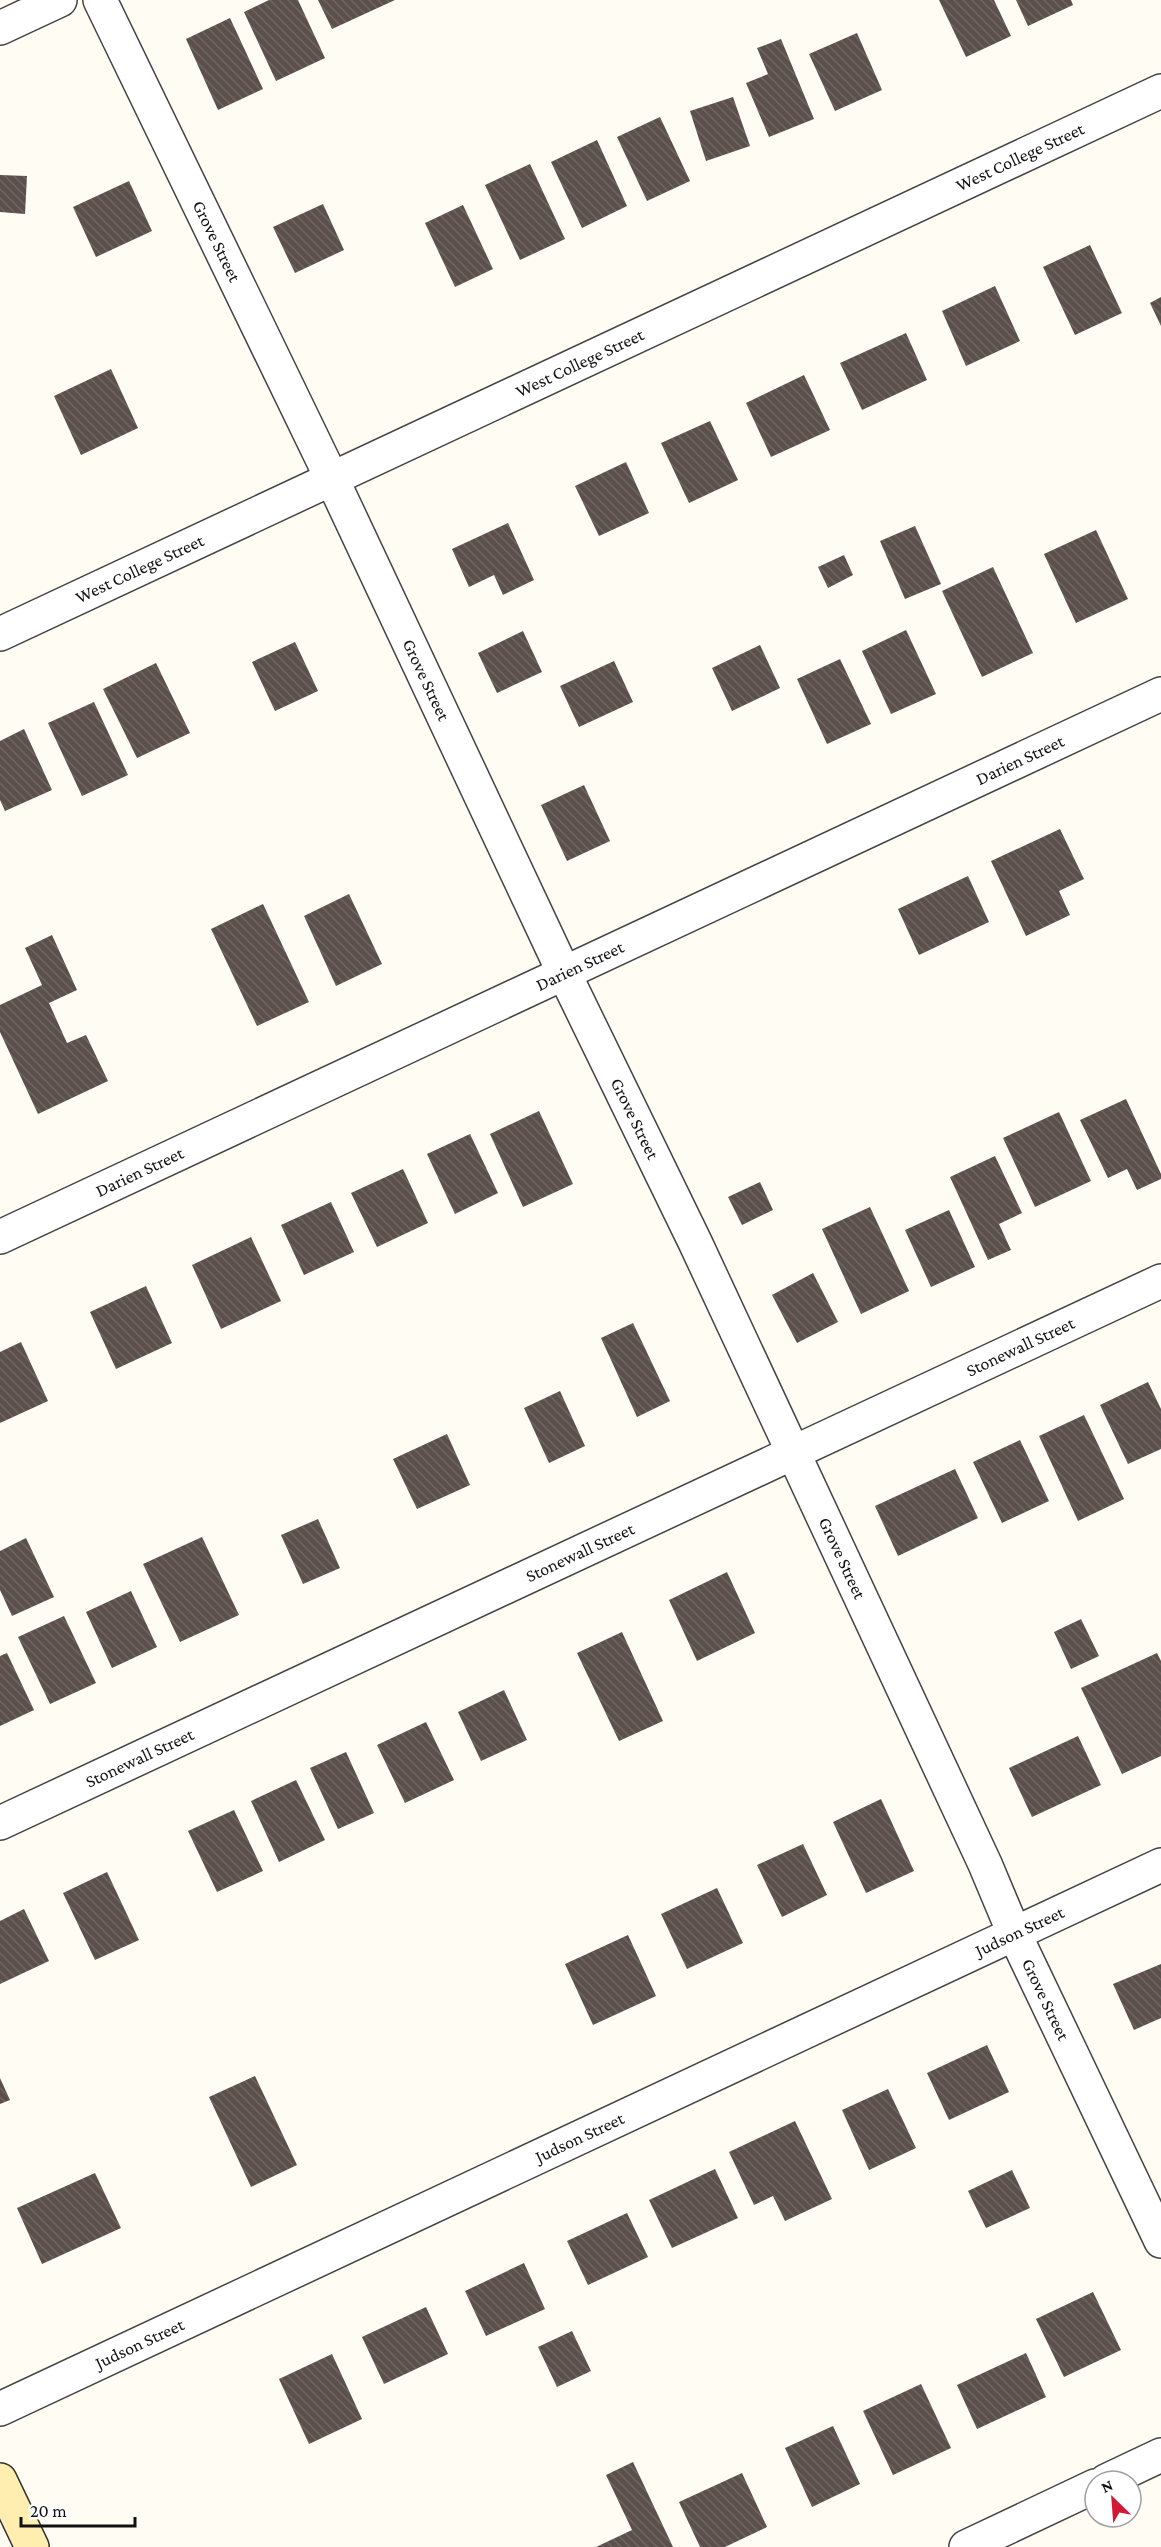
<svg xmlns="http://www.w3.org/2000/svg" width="1161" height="2547" viewBox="0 0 1161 2547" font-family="'Crimson Pro',serif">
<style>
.building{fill:url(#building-back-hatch)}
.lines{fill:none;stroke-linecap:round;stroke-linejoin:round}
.minor-casing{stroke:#444;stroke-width:36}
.secondary-casing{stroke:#333;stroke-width:36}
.minor{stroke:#fff;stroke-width:33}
.secondary{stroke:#ffeeaf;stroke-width:33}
.labels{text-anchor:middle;stroke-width:6;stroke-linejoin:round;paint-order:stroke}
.street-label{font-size:18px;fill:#111;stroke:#fff}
</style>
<defs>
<pattern id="building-back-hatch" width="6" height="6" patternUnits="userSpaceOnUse" patternTransform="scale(1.5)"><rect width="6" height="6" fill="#5b504c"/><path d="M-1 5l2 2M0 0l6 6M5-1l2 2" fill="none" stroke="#6e6562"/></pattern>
</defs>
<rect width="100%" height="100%" fill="#fffcf4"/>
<g class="building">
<path d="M 269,0 L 298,0 L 325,58 L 276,81 L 244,12 Z"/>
<path d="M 318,0 L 395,0 L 332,29 Z"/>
<path d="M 939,0 L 994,0 L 1011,36 L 966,57 Z"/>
<path d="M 1016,0 L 1071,0 L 1073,5 L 1028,26 Z"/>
<path d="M 230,18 L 263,89 L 218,110 L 186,39 Z"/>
<path d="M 857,33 L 882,90 L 835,111 L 809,54 Z"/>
<path d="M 781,39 L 814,119 L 769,137 L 746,83 L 768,74 L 757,48 Z"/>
<path d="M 733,97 L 750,146 L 706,161 L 690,111 Z"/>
<path d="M 660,117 L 690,181 L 647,201 L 617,137 Z"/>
<path d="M 597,140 L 627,206 L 582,228 L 551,162 Z"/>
<path d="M 530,164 L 565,239 L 520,260 L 485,185 Z"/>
<path d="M 0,175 L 27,176 L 25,214 L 0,212 Z"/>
<path d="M 129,181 L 152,231 L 96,257 L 73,207 Z"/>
<path d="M 323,204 L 344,250 L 295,273 L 273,227 Z"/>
<path d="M 463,205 L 493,269 L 455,287 L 425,223 Z"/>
<path d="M 1090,245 L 1122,313 L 1075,335 L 1043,267 Z"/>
<path d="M 995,286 L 1020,341 L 966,366 L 942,311 Z"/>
<path d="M 1161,297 L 1161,326 L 1150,303 Z"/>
<path d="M 906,333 L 927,380 L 862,410 L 840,363 Z"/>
<path d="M 111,369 L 138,428 L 81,455 L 54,396 Z"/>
<path d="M 804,375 L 830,430 L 771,457 L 746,403 Z"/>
<path d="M 710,421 L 738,480 L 689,503 L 661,443 Z"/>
<path d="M 626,462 L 649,513 L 599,536 L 575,486 Z"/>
<path d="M 508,523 L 534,580 L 503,595 L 494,575 L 469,587 L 452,549 Z"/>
<path d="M 915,526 L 941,584 L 905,599 L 880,541 Z"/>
<path d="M 1096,530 L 1128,599 L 1076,623 L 1044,554 Z"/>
<path d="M 844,555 L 853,575 L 828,588 L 818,567 Z"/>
<path d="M 993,567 L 1033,653 L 982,677 L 942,591 Z"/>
<path d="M 906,630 L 936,694 L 891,714 L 862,651 Z"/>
<path d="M 523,631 L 542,672 L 497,693 L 478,653 Z"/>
<path d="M 295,642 L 318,691 L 275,711 L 252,662 Z"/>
<path d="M 760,645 L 780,688 L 732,711 L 712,668 Z"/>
<path d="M 840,659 L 871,724 L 827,744 L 797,679 Z"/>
<path d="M 614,661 L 633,702 L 579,727 L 560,686 Z"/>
<path d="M 156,663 L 190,733 L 137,758 L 103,689 Z"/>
<path d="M 94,702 L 128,775 L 82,796 L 48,723 Z"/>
<path d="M 24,729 L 52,790 L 5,811 L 0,800 L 0,741 Z"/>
<path d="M 584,785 L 610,841 L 567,861 L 541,805 Z"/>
<path d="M 1060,829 L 1084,879 L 1059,891 L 1070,915 L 1026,936 L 991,861 Z"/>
<path d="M 968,876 L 989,922 L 919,955 L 898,909 Z"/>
<path d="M 349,894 L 382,964 L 336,986 L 304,916 Z"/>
<path d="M 263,904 L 309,1002 L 257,1026 L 211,929 Z"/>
<path d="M 52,935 L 77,990 L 49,1003 L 67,1043 L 86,1035 L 108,1081 L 38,1114 L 0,1032 L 0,1005 L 42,985 L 25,948 Z"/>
<path d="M 1126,1099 L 1161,1174 L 1161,1179 L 1137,1190 L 1127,1169 L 1108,1178 L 1080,1120 Z"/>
<path d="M 539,1111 L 573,1184 L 523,1207 L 490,1134 Z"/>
<path d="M 1059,1112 L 1091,1181 L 1035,1207 L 1003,1138 Z"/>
<path d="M 470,1134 L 498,1193 L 455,1214 L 427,1154 Z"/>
<path d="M 995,1156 L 1022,1213 L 999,1224 L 1011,1250 L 988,1260 L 950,1177 Z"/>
<path d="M 403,1169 L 428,1223 L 377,1247 L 351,1193 Z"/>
<path d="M 760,1182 L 773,1210 L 742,1225 L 728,1197 Z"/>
<path d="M 331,1202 L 354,1252 L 304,1275 L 281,1225 Z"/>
<path d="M 870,1207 L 909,1291 L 861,1314 L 822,1229 Z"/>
<path d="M 949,1210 L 975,1267 L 931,1287 L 905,1230 Z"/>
<path d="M 251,1237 L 281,1301 L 221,1329 L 192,1265 Z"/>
<path d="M 813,1273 L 838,1322 L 797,1343 L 772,1295 Z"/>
<path d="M 146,1286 L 172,1343 L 116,1369 L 90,1312 Z"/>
<path d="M 633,1323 L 670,1401 L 637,1417 L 601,1338 Z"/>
<path d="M 21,1342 L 48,1401 L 0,1423 L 0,1352 Z"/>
<path d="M 1148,1382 L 1161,1409 L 1161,1449 L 1128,1464 L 1100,1405 Z"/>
<path d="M 560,1391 L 585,1446 L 549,1463 L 524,1408 Z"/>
<path d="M 1084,1415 L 1124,1499 L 1078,1521 L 1039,1436 Z"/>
<path d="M 447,1434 L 470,1485 L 417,1509 L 393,1459 Z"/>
<path d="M 1020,1440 L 1049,1501 L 1002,1523 L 973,1462 Z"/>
<path d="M 955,1469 L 978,1518 L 898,1556 L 875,1506 Z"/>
<path d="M 318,1519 L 340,1568 L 303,1584 L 281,1535 Z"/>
<path d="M 202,1537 L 239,1615 L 180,1642 L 143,1564 Z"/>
<path d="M 26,1538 L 54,1597 L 12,1616 L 0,1590 L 0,1551 Z"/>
<path d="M 727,1572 L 755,1633 L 697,1661 L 669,1600 Z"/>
<path d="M 131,1591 L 157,1647 L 112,1668 L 86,1612 Z"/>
<path d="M 64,1616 L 96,1683 L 50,1704 L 18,1637 Z"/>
<path d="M 1081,1619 L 1099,1656 L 1071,1669 L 1054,1632 Z"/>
<path d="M 622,1632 L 663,1721 L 619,1741 L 577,1653 Z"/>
<path d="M 7,1653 L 34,1710 L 0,1726 L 0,1656 Z"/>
<path d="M 1157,1653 L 1161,1661 L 1161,1756 L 1122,1774 L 1081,1688 Z"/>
<path d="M 504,1690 L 527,1740 L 481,1761 L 458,1712 Z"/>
<path d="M 426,1722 L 454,1780 L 405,1803 L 377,1745 Z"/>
<path d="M 1078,1736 L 1101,1785 L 1032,1817 L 1009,1768 Z"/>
<path d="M 346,1752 L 374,1813 L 338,1829 L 310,1768 Z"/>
<path d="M 296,1780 L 325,1840 L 279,1862 L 251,1801 Z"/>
<path d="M 881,1799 L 914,1871 L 866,1893 L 833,1822 Z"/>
<path d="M 234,1810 L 263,1871 L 217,1892 L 188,1831 Z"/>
<path d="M 803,1844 L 827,1895 L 782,1917 L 757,1865 Z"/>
<path d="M 107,1872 L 139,1940 L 95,1960 L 63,1893 Z"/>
<path d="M 717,1888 L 743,1943 L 687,1969 L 661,1914 Z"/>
<path d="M 24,1909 L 49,1961 L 0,1984 L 0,1921 Z"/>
<path d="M 628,1935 L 656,1996 L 593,2025 L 565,1964 Z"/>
<path d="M 1161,1964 L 1161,2018 L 1134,2030 L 1113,1984 Z"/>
<path d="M 987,2045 L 1009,2092 L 949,2120 L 927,2073 Z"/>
<path d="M 255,2076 L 297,2165 L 251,2187 L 209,2097 Z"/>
<path d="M 0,2078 L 10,2100 L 0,2104 Z"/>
<path d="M 888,2089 L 916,2148 L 869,2170 L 842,2110 Z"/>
<path d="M 795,2121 L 832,2199 L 785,2221 L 773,2196 L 754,2205 L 729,2152 Z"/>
<path d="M 715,2169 L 738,2218 L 672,2248 L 649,2200 Z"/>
<path d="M 1012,2170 L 1030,2208 L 986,2228 L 968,2191 Z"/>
<path d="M 95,2173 L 121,2228 L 42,2264 L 17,2208 Z"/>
<path d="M 627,2213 L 648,2257 L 588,2285 L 567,2241 Z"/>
<path d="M 524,2263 L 545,2309 L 486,2336 L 465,2291 Z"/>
<path d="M 1093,2292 L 1121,2350 L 1064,2377 L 1036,2319 Z"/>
<path d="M 426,2307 L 448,2354 L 384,2384 L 362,2337 Z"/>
<path d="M 572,2331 L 591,2371 L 557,2387 L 538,2347 Z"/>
<path d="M 1026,2353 L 1046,2397 L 977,2429 L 957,2385 Z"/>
<path d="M 332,2354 L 362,2419 L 309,2444 L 279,2379 Z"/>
<path d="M 921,2384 L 951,2448 L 893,2475 L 863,2411 Z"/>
<path d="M 833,2426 L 860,2484 L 812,2507 L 785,2448 Z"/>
<path d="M 633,2462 L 673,2547 L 596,2547 L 632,2530 L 606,2475 Z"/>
<path d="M 742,2473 L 767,2527 L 725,2547 L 700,2547 L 679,2502 Z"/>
</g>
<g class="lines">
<defs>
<g id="minor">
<path id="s1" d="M 100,0 L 332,479 L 564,973 L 695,1242 L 985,1864 L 1014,1933 L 1161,2241"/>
<path d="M 0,28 L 60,0"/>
<path id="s2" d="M 0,634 L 1161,91"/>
<path id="s3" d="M 0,1237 L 1161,694"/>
<path id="s4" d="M 0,1823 L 1161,1281"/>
<path id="s5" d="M 0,2409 L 1161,1865"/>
<path d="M 1106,2481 L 1161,2455"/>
<path d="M 966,2547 L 1095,2486"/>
</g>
<path id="secondary" d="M 0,2480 L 32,2547"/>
</defs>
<use href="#minor" class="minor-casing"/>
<use href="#secondary" class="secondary-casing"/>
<use href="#minor" class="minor"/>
<use href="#secondary" class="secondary"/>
</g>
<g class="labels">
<g class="street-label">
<text dy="6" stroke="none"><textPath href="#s2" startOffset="1126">West College Street</textPath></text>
<text dy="6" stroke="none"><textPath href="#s1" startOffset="268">Grove Street</textPath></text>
<text dy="6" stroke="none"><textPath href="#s2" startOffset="640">West College Street</textPath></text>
<text dy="6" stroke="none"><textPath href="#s2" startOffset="154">West College Street</textPath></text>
<text dy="6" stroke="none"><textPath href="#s1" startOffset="754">Grove Street</textPath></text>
<text dy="6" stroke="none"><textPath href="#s3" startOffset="1126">Darien Street</textPath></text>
<text dy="6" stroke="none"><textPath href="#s3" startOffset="640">Darien Street</textPath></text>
<text dy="6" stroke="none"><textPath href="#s1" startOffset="1240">Grove Street</textPath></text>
<text dy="6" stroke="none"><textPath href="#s3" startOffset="154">Darien Street</textPath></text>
<text dy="6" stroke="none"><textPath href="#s4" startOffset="1126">Stonewall Street</textPath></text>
<text dy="6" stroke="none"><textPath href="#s4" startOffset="640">Stonewall Street</textPath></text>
<text dy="6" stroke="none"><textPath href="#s1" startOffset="1726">Grove Street</textPath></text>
<text dy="6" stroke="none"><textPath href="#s4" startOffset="154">Stonewall Street</textPath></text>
<text dy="6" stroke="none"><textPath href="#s5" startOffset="1126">Judson Street</textPath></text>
<text dy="6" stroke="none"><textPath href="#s1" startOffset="2212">Grove Street</textPath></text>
<text dy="6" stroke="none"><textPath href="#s5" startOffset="640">Judson Street</textPath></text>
<text dy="6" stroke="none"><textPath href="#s5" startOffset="154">Judson Street</textPath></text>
</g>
</g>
<g transform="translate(1113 2499) rotate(335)"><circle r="28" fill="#ffffff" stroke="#a0a0a0" stroke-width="1.5"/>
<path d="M0-4.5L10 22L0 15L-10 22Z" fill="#d21835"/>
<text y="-9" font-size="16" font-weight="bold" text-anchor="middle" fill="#111111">N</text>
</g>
<path d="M21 2517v9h114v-9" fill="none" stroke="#111111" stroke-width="3"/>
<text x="30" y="2517" font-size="18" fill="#111111" stroke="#ffffff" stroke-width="4.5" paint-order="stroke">20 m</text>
</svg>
